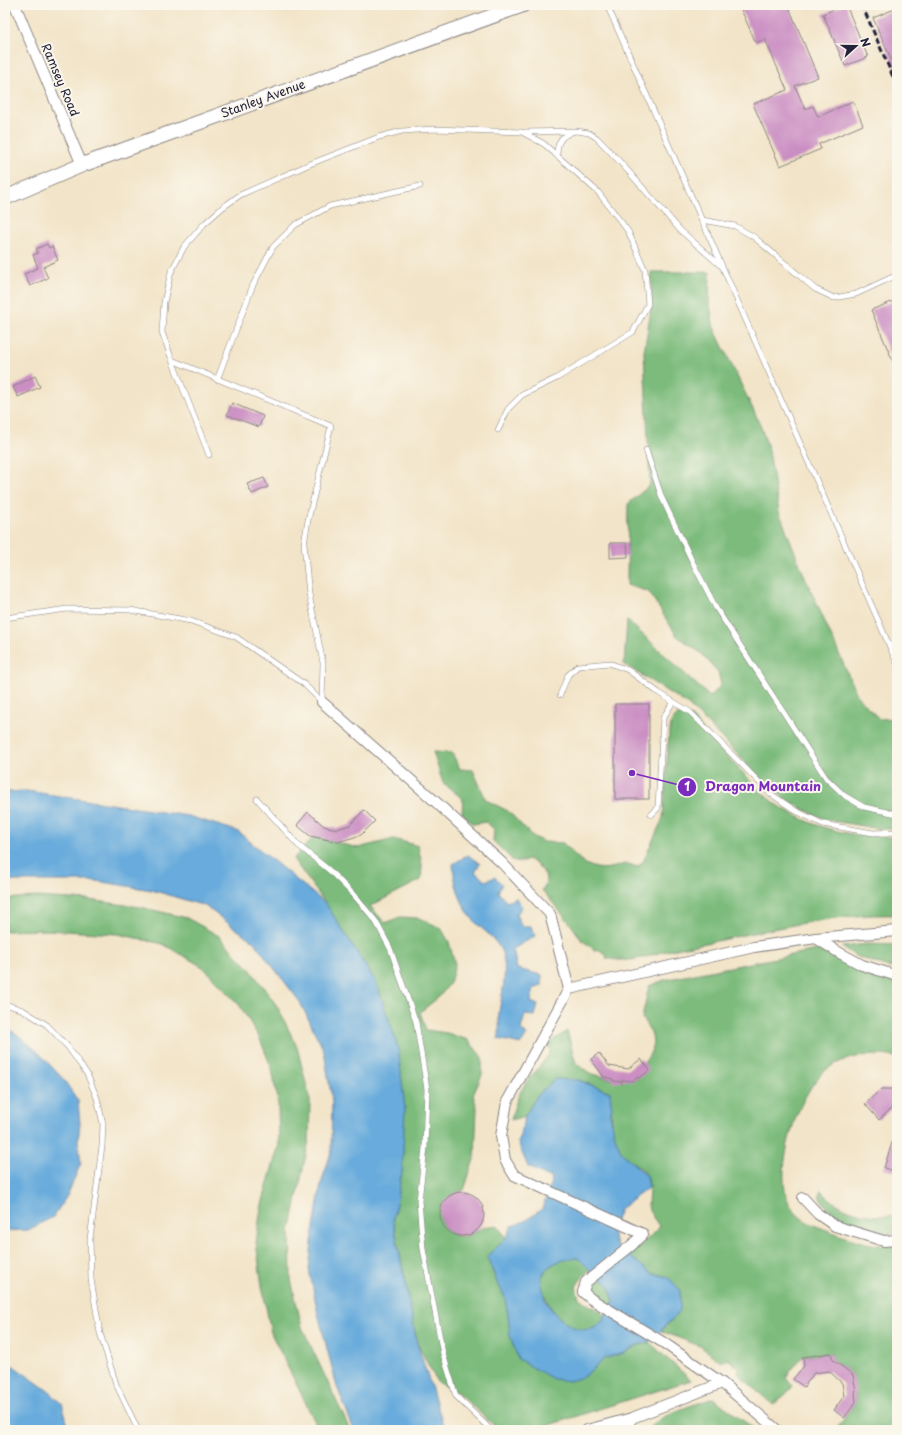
<svg xmlns="http://www.w3.org/2000/svg" width="902" height="1435" viewBox="0 0 902 1435" font-family="'Playpen Sans',sans-serif">
<style>
.forest{fill:#7bbb7c;stroke:#4e6e5c}
.water{fill:#67abdc;stroke:#44668c;fill-rule:evenodd}
.building{fill:#ca8ec3}
.lines{fill:none;stroke-linecap:round;stroke-linejoin:round}
.lane-casing{stroke:#8a8382;stroke-width:6}
.street-casing{stroke:#8a8382;stroke-width:12}
.secondary-casing{stroke:#8a8382;stroke-width:16}
.lane{stroke:#fff;stroke-width:5}
.street{stroke:#fff;stroke-width:10}
.secondary{stroke:#fff;stroke-width:14}
.rail{stroke:#22223b;stroke-width:3;stroke-dasharray:6 3;stroke-linecap:butt}
.labels{text-anchor:middle;stroke-width:4;stroke-linejoin:round;paint-order:stroke}
.street-label{font-size:12px;fill:#22223b;stroke:#fbf7ec}
.leader{fill:none;stroke:#7b2cbf;stroke-width:1.5}
.callout-dot{fill:#7b2cbf;stroke:#fbf7ec;stroke-width:1.5}
.mark-label{font-size:12px;text-anchor:middle;font-weight:bold;fill:#fff}
.callout-label{font-size:13px;text-anchor:middle;font-weight:bold;fill:#7b2cbf;stroke:#fbf7ec;stroke-width:4;stroke-linejoin:round;paint-order:stroke}
</style>
<rect width="100%" height="100%" fill="#fbf7ec"/>
<filter id="ink" filterUnits="userSpaceOnUse"><feTurbulence type="fractalNoise" baseFrequency=".025" numOctaves="2"/><feDisplacementMap in="SourceGraphic" scale="8" xChannelSelector="R" yChannelSelector="G"/><feConvolveMatrix kernelMatrix="1 2 1 2 8 2 1 2 1" color-interpolation-filters="sRGB"/></filter>
<filter id="wash" filterUnits="userSpaceOnUse"><feTurbulence type="fractalNoise" baseFrequency=".012" numOctaves="4" result="noise"/><feDisplacementMap in="SourceGraphic" scale="16" xChannelSelector="R" yChannelSelector="G"/><feGaussianBlur stdDeviation="0.9" result="paint"/><feColorMatrix in="noise" values="0 0 0 0 0 0 0 0 0 0 0 0 0 0 0 0 0 1.4 0 .05"/><feComposite in="paint" operator="in"/></filter>
<g filter="url(#wash)">
<rect width="100%" height="100%" fill="#f2e4c8"/>
<g class="forest">
<path d="M 651,272 L 710,272 L 709,301 L 714,328 L 760,424 L 769,451 L 779,512 L 802,570 L 858,697 L 879,719 L 897,718 L 897,829 L 881,829 L 827,820 L 805,810 L 786,799 L 765,783 L 707,723 L 687,704 L 624,664 L 627,620 L 710,697 L 721,685 L 718,672 L 701,653 L 677,636 L 649,592 L 627,585 L 628,504 L 650,485 L 644,352 L 652,303 Z"/>
<path d="M 680,714 L 686,715 L 692,717 C 710,738 729,759 748,778 C 754,785 760,792 768,798 C 806,827 849,838 897,837 L 897,915 C 846,913 798,924 748,934 C 719,941 690,946 661,952 C 641,959 627,963 606,958 L 607,955 L 598,949 L 596,951 L 582,940 L 569,922 L 542,890 C 553,877 539,865 528,859 L 521,862 L 514,862 L 493,841 L 494,829 L 486,822 L 473,824 L 462,813 L 463,799 L 443,783 L 433,752 L 452,753 L 460,769 L 473,770 L 486,800 L 508,811 L 531,835 L 543,842 L 563,843 C 577,857 588,872 610,868 C 623,866 623,861 637,867 L 643,862 L 663,818 L 669,733 C 671,724 672,718 680,714 Z"/>
<path d="M 314,837 L 358,848 L 394,839 L 418,846 L 422,865 L 421,880 L 370,906 L 385,923 L 400,917 L 419,918 L 441,928 L 449,942 L 455,965 L 450,983 L 439,997 L 420,1012 L 426,1030 L 447,1033 L 468,1040 L 482,1057 L 482,1075 L 473,1095 L 477,1107 L 475,1156 L 464,1190 C 458,1192 451,1194 446,1200 C 435,1212 442,1234 459,1236 C 468,1237 474,1232 482,1228 C 486,1226 492,1226 497,1225 L 506,1238 L 487,1256 L 496,1280 L 504,1295 L 518,1359 L 531,1365 L 583,1377 L 606,1358 L 624,1353 L 638,1345 L 649,1342 L 691,1380 L 533,1430 L 499,1430 L 458,1393 L 437,1382 L 417,1343 L 393,1219 L 402,1172 L 326,904 L 293,859 Z"/>
<path d="M 34,897 L 89,900 L 140,907 L 187,918 L 219,936 L 250,969 L 277,1006 L 297,1047 L 310,1100 L 309,1140 L 290,1232 L 291,1280 L 302,1327 L 350,1430 L 319,1430 L 271,1333 L 262,1286 L 256,1242 L 261,1208 L 279,1144 L 278,1103 L 272,1069 L 259,1037 L 240,1006 L 203,967 L 163,944 L 118,934 L 46,930 L 5,931 L 5,899 Z"/>
<path d="M 867,944 L 897,945 L 897,970 L 856,956 L 842,947 Z"/>
<path d="M 817,950 L 865,972 L 897,982 L 897,1057 C 875,1053 849,1055 830,1067 C 799,1086 771,1173 790,1205 C 793,1209 796,1214 800,1217 C 807,1223 815,1225 824,1229 C 847,1238 871,1247 897,1246 L 897,1430 L 836,1430 L 856,1402 L 853,1375 L 833,1360 L 831,1353 L 802,1357 L 786,1377 L 793,1386 L 788,1392 L 773,1405 L 738,1374 L 739,1368 L 728,1359 L 721,1362 L 700,1346 L 661,1331 L 680,1311 L 668,1277 L 650,1273 L 629,1255 L 655,1232 L 659,1226 C 656,1221 651,1215 649,1210 C 646,1201 652,1187 647,1176 C 642,1166 627,1161 620,1151 C 610,1135 612,1110 610,1092 L 579,1080 L 538,1095 L 525,1116 L 511,1120 C 514,1106 519,1092 528,1080 C 536,1070 545,1062 551,1050 L 546,1045 L 567,1031 L 576,1064 L 590,1073 L 622,1082 L 623,1080 C 636,1080 639,1078 649,1070 L 644,1063 C 658,1045 654,1035 642,1018 L 649,986 L 664,980 Z"/>
<path d="M 821,1190 C 839,1212 869,1219 897,1215 L 897,1234 C 866,1233 848,1229 826,1206 C 821,1201 818,1197 821,1190 Z"/>
<path d="M 578,1258 L 590,1270 L 581,1278 L 576,1287 L 579,1298 L 589,1305 L 606,1315 C 587,1350 549,1317 543,1289 C 543,1287 541,1283 541,1280 C 543,1269 556,1261 566,1259 C 569,1258 574,1258 578,1258 Z"/>
<path d="M 600,1278 L 609,1285 L 614,1301 L 611,1306 L 590,1292 L 588,1289 Z"/>
<path d="M 713,1398 L 756,1430 L 648,1430 C 663,1412 692,1406 713,1398 Z"/>
</g>
<g class="water">
<path d="M 27,791 L 188,816 L 237,831 L 326,904 L 376,982 L 398,1047 L 405,1109 L 402,1172 L 393,1219 L 417,1343 L 445,1430 L 354,1430 L 337,1387 L 318,1314 L 309,1269 L 313,1233 L 321,1184 L 331,1152 L 332,1101 L 324,1051 L 300,1002 L 254,942 L 205,906 L 152,890 L 96,881 L 5,881 L 5,792 Z"/>
<path d="M 468,855 L 480,864 L 475,872 L 485,881 L 495,877 L 502,884 L 498,892 L 507,902 L 516,898 L 522,907 L 516,915 L 522,926 L 531,926 L 535,936 L 513,949 L 517,969 L 542,975 L 542,986 L 533,989 L 531,1002 L 538,1005 L 535,1016 L 525,1015 L 521,1029 L 527,1035 L 521,1044 L 498,1039 C 501,1030 498,1021 499,1012 C 502,994 507,974 503,956 C 500,943 486,932 476,923 C 461,907 454,884 453,864 Z"/>
<path d="M 5,1027 L 18,1035 L 40,1054 L 64,1080 L 78,1101 L 80,1124 L 78,1141 L 81,1163 L 67,1196 L 53,1217 L 28,1230 L 5,1231 Z"/>
<path d="M 555,1079 L 578,1080 L 610,1092 L 612,1108 L 610,1114 L 615,1136 L 621,1152 L 647,1176 L 649,1187 L 620,1209 L 612,1231 L 616,1245 L 651,1273 L 668,1277 L 680,1290 L 680,1311 L 649,1342 L 638,1345 L 624,1353 L 606,1358 L 583,1377 L 570,1381 L 553,1379 L 518,1359 L 510,1336 L 508,1314 L 504,1295 L 496,1280 L 487,1256 L 506,1238 L 512,1226 L 527,1220 L 543,1208 L 552,1178 L 528,1167 L 518,1143 L 525,1116 L 537,1096 ZM 578,1258 L 590,1270 L 609,1285 L 614,1301 C 609,1310 603,1325 594,1328 C 575,1335 555,1317 546,1301 C 544,1298 544,1293 543,1289 C 543,1287 541,1283 541,1280 C 544,1263 564,1259 578,1258 Z"/>
<path d="M 5,1360 L 47,1390 L 62,1403 L 69,1430 L 5,1430 Z"/>
</g>
<g id="blocks">
<g class="building">
<path d="M 739,5 L 788,5 L 818,77 L 795,86 L 805,109 L 813,106 L 818,117 L 853,101 L 863,125 L 819,144 L 821,149 L 780,166 L 753,104 L 787,90 L 765,39 L 756,43 Z"/>
<path d="M 844,5 L 846,5 L 868,57 L 845,66 L 823,14 Z"/>
<path d="M 897,8 L 897,73 L 873,18 Z"/>
<path d="M 47,244 L 49,248 L 52,246 L 58,260 L 43,267 L 48,278 L 30,286 L 24,274 L 38,268 L 33,255 L 38,253 L 36,249 Z"/>
<path d="M 894,301 L 897,308 L 897,371 L 871,310 Z"/>
<path d="M 35,376 L 40,387 L 18,397 L 13,387 Z"/>
<path d="M 232,403 L 263,416 L 259,427 L 227,415 Z"/>
<path d="M 264,478 L 268,487 L 252,494 L 247,484 Z"/>
<path d="M 610,543 L 627,543 L 628,557 L 610,558 Z"/>
<rect x="615" y="704" width="34" height="95"/>
<path d="M 364,810 L 375,821 L 361,835 L 338,842 L 310,836 L 297,825 L 308,812 L 324,826 L 337,829 L 350,825 Z"/>
<path d="M 599,1053 L 609,1066 L 628,1069 L 641,1059 L 650,1070 L 639,1078 L 638,1077 L 633,1081 L 622,1080 L 622,1082 L 613,1081 L 613,1079 L 604,1077 L 591,1059 Z"/>
<path d="M 881,1089 L 897,1089 L 897,1107 L 893,1107 L 879,1120 L 865,1104 Z"/>
<path d="M 895,1133 L 897,1133 L 897,1172 L 884,1168 Z"/>
<circle cx="462" cy="1214" r="22"/>
<path d="M 831,1353 L 833,1360 L 853,1375 L 856,1391 L 855,1392 L 856,1402 L 844,1418 L 834,1410 L 844,1396 L 842,1383 L 829,1371 L 814,1373 L 804,1387 L 793,1379 L 804,1366 L 803,1357 Z"/>
</g>
</g>
</g>
<g filter="url(#ink)">
<use href="#blocks" fill-opacity="0" stroke="#8a8382" stroke-width="1"/>
<g class="lines">
<defs>
<g id="lane">
<path d="M 607,5 L 897,663"/>
<path d="M 524,132 L 577,131 L 589,133 L 597,138 L 621,163 L 680,230 L 720,265"/>
<path d="M 557,156 C 557,144 559,137 572,132"/>
<path d="M 702,220 L 735,226 L 754,237 L 815,289 L 834,298 L 856,294 L 897,275"/>
<path d="M 172,360 L 209,455"/>
<path d="M 217,380 L 253,285 L 273,247 L 295,225 L 330,206 L 420,186"/>
<path d="M 646,450 L 662,498 L 694,565 L 716,608 L 826,778 L 845,796 L 864,807 L 897,814"/>
<path d="M 5,618 L 67,609 L 130,610 L 191,621 L 236,637 L 304,684 L 322,702"/>
<path d="M 560,695 L 568,675 L 578,666 L 609,663 L 628,670 L 659,693 L 690,712 L 771,794 L 796,811 L 823,824 L 873,833 L 897,832"/>
<path d="M 322,702 L 323,663 L 309,594 L 304,544 L 308,520 L 331,426 L 172,360 L 162,332 L 164,302 L 171,272 L 184,247 L 204,224 L 222,208 L 240,195 L 310,164 L 379,137 L 402,131 L 434,129 L 522,132 L 544,144 L 598,192 L 628,231 L 645,270 L 648,304 L 633,332 L 557,378 L 522,395 L 508,409 L 498,430"/>
<path d="M 257,799 L 298,845 L 329,870 L 352,893 L 375,920 L 390,948 L 416,1022 L 427,1089 L 425,1148 L 419,1201 L 423,1249 L 443,1354 L 456,1396 L 491,1430"/>
<path d="M 651,815 L 658,808 L 663,718 L 673,702"/>
<path d="M 5,1004 L 23,1010 L 47,1025 L 68,1047 L 87,1074 L 97,1098 L 103,1124 L 102,1146 L 90,1239 L 91,1279 L 100,1333 L 116,1384 L 138,1430"/>
</g>
<g id="street">
<path d="M 15,5 L 82,165"/>
<path d="M 322,702 L 437,803 L 502,863 L 550,914 L 569,989"/>
<path d="M 816,938 L 838,952 L 862,965 L 897,976"/>
<path d="M 803,1198 L 818,1214 L 835,1226 L 884,1241 L 897,1240"/>
<path d="M 587,1430 L 632,1418 L 722,1383"/>
<path d="M 624,1430 L 632,1418"/>
<path d="M 777,1430 L 722,1383 L 664,1343 L 591,1299 L 583,1292 L 586,1282 L 632,1245 L 643,1234 L 514,1175 L 505,1160 L 501,1136 L 507,1102 L 569,989 L 754,947 L 816,938 L 897,931"/>
</g>
<path id="secondary" d="M 5,198 L 82,165 L 523,5"/>
</defs>
<use href="#lane" class="lane-casing"/>
<use href="#street" class="street-casing"/>
<use href="#secondary" class="secondary-casing"/>
<use href="#lane" class="lane"/>
<use href="#street" class="street"/>
<use href="#secondary" class="secondary"/>
<path class="rail" d="M 862,5 L 897,86"/>
</g>
</g>
<g class="labels">
<g class="street-label">
<text transform="translate(60 80) rotate(67)" y="4">Ramsey Road</text>
<text transform="translate(263 99) rotate(-20)" y="4">Stanley Avenue</text>
</g>
</g>
<path class="leader" d="M632 773L687 787"/>
<g class="callout-dot">
<circle cx="632" cy="773" r="4"/>
<circle cx="687" cy="787" r="10"/>
</g>
<g class="mark-label">
<text x="687" y="791">1</text>
</g>
<g class="callout-label">
<text x="763" y="791">Dragon Mountain</text>
</g>
<rect width="902" height="1435" fill="none" stroke="#fbf7ec" stroke-width="20"/>
<g transform="translate(856 46) rotate(69)" stroke="#fbf7ec" stroke-width="3" paint-order="stroke">
<path d="M0-3L7 15L0 10L-7 15Z" fill="#22223b"/>
<text y="-6" font-size="11" font-weight="bold" text-anchor="middle" fill="#22223b">N</text>
</g>
</svg>
